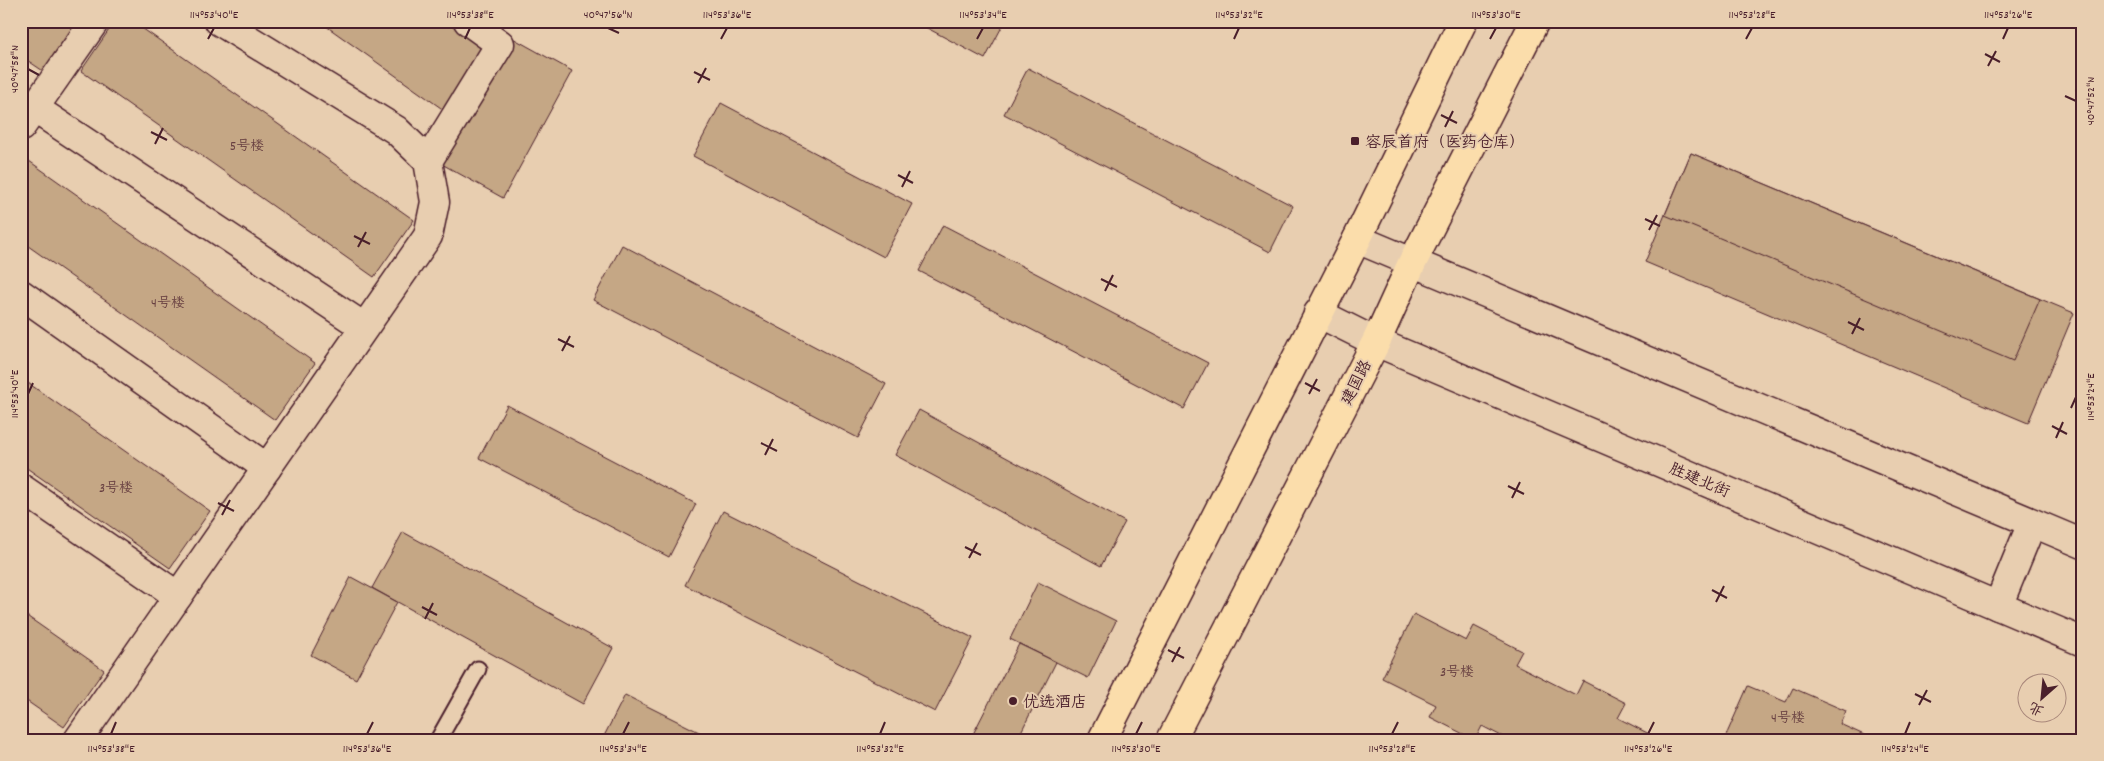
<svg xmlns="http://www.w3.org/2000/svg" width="2104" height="761" viewBox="0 0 2104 761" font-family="Dekko,'LXGW WenKai TC',sans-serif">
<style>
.building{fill:#c5a785;stroke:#4a1f2b}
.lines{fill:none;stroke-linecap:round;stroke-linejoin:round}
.service-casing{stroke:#4a1f2b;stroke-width:19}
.minor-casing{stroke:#4a1f2b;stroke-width:31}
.secondary-casing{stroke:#4a1f2b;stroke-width:31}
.primary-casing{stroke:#4a1f2b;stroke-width:31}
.service{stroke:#e8ceb0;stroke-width:15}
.minor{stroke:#e8ceb0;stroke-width:28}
.secondary{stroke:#e8ceb0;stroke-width:28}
.primary{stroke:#fbddab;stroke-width:28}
.ticks{fill:none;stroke:#4a1f2b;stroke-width:2}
.poi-dot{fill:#4a1f2b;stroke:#e8ceb0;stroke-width:2}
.labels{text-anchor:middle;stroke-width:4;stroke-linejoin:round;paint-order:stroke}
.number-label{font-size:14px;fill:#694142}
.poi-label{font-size:16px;fill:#4a1f2b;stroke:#e8ceb0;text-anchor:start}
.street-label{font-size:16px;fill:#4a1f2b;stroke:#e8ceb0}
.neatline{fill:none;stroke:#4a1f2b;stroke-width:2}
.ticks-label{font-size:12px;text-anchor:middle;fill:#4a1f2b}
</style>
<rect width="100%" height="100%" fill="#e8ceb0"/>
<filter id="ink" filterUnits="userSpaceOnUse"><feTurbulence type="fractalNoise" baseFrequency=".02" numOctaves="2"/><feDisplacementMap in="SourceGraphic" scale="10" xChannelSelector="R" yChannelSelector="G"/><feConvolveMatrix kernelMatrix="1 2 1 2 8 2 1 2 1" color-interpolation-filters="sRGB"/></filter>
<g filter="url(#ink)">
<g class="building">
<path d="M 21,21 L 83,21 L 49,75 L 21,56 Z"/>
<path d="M 115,21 L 132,21 L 414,220 L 374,277 L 81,71 Z"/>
<path d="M 319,21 L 446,21 L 490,53 L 448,113 Z"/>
<path d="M 914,21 L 1005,21 L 985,59 Z"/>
<path d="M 509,36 L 572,71 L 503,198 L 440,163 Z"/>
<path d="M 1028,68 L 1293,206 L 1270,252 L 1004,114 Z"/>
<path d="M 2083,72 L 2083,93 L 2076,90 Z"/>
<path d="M 721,103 L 912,204 L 884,257 L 693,156 Z"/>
<path d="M 1691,153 L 2074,313 L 2028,423 L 1645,262 Z"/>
<path d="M 1691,153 L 2040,299 L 2013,361 L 1665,215 Z"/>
<path d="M 22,156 L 315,363 L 275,420 L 21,241 Z"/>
<path d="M 943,225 L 1208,363 L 1184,409 L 919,271 Z"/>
<path d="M 622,245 L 886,384 L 858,438 L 593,300 Z"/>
<path d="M 21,378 L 210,511 L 170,568 L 21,464 Z"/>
<path d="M 507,405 L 696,504 L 669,557 L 479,458 Z"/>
<path d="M 919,410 L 1125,522 L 1101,566 L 895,455 Z"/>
<path d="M 723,511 L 973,638 L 935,712 L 685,585 Z"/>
<path d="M 403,532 L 613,648 L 583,704 L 372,588 Z"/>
<path d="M 351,577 L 397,602 L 356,679 L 311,655 Z"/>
<path d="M 1038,582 L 1116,621 L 1088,678 L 1010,639 Z"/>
<path d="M 21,612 L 104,670 L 64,727 L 21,697 Z"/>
<path d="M 1414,614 L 1466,641 L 1474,626 L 1522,651 L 1515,664 L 1576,695 L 1583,681 L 1626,703 L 1618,718 L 1661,740 L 1509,740 L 1482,726 L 1475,740 L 1430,717 L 1436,705 L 1382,678 Z"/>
<path d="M 1019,644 L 1056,662 L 1017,740 L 970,740 Z"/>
<path d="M 1748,686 L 1786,702 L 1793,688 L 1846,711 L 1840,724 L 1875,740 L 1724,740 Z"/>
<path d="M 625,695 L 715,740 L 602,740 Z"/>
<path d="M 1904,735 L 1914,740 L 1901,740 Z"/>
</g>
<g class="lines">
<defs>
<path id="service" d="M 438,740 L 478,669"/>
<g id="minor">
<path d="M 21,106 L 34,108 L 364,327"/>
<path d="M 21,127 L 95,21"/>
<path d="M 428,161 L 500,44 L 468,21"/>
<path d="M 21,294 L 267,468"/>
<path d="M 21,488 L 178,596"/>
<path d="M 78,740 L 428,236 L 435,202 L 428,161 L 396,130 L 219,21"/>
</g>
<g id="secondary">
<path d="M 1357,239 L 2083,544"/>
<path d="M 1318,313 L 1376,342 L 2083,642"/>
<path d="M 1998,606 L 2032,523"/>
</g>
<g id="primary">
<path d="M 1102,740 L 1357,239 L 1463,21"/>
<path d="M 1171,740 L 1376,342 L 1412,263 L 1535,21"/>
</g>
</defs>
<use href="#service" class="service-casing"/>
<use href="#minor" class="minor-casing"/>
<use href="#secondary" class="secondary-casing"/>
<use href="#primary" class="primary-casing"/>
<use href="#service" class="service"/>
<use href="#minor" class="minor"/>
<use href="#secondary" class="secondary"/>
<use href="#primary" class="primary"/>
</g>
</g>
<path class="ticks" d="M 608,28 L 619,33M 208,39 L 214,28M 465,39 L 470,28M 721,39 L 727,28M 977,39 L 983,28M 1234,39 L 1239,28M 1490,39 L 1496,28M 1746,39 L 1752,28M 2003,39 L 2008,28M 1985,54 L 2000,62M 1988,66 L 1996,51M 28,69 L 39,75M 694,72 L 710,80M 698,83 L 706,68M 2065,96 L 2076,101M 1441,115 L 1457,123M 1445,127 L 1453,111M 151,132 L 167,140M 155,144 L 163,128M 898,175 L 913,183M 902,187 L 910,171M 1645,219 L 1660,226M 1649,230 L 1657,215M 354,236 L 370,244M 358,247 L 366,232M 1101,279 L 1117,287M 1105,291 L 1113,275M 1848,322 L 1864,330M 1852,334 L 1860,318M 558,339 L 574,347M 562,351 L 570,336M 1305,383 L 1320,391M 28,394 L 33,383M 1309,394 L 1317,379M 2071,408 L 2076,397M 2052,426 L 2067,434M 2056,438 L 2063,422M 761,443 L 777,451M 765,455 L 773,439M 1508,486 L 1524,494M 1512,498 L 1520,482M 218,503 L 234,511M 222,515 L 230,500M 965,547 L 981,555M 969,558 L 977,543M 1712,590 L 1727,598M 1716,602 L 1724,586M 422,607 L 437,615M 425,619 L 433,603M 1168,650 L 1184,658M 1172,662 L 1180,647M 1915,694 L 1931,702M 1919,705 L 1927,690M 111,734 L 116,722M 367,734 L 373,722M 623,734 L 629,722M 880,734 L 885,722M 1136,734 L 1142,722M 1392,734 L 1398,722M 1648,734 L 1654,722M 1905,734 L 1910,722"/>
<g class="poi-dot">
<rect x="1350" y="136" width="10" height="10" rx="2.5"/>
<circle cx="1013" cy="701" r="5"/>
</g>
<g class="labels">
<g class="number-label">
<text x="247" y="150">5号楼</text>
<text x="168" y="307">4号楼</text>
<text x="116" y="492">3号楼</text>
<text x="1457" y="676">3号楼</text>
<text x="1788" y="722">4号楼</text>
</g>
<g class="poi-label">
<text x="1365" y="147">容辰首府（医药仓库）</text>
<text x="1023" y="707">优选酒店</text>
</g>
<g class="street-label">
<text transform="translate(1355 382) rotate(-63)" y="6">建国路</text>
<text transform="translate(1700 479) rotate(23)" y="6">胜建北街</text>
</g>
</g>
<rect width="2104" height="761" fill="none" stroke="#e8ceb0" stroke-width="55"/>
<g transform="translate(2042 698) rotate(207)"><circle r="24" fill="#e8ceb0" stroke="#a9887b"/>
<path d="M0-4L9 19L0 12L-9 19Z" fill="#4a1f2b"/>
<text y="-8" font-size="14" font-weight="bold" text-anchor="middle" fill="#4a1f2b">北</text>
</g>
<rect x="28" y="28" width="2048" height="706" class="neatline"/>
<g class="ticks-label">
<text x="214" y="18">114°53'40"E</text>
<text x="470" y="18">114°53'38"E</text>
<text x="608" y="18">40°47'56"N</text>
<text x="727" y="18">114°53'36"E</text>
<text x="983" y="18">114°53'34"E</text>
<text x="1239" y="18">114°53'32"E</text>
<text x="1496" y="18">114°53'30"E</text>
<text x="1752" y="18">114°53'28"E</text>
<text x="2008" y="18">114°53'26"E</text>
<text transform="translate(14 69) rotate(-90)" y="4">40°47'58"N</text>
<text transform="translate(2090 101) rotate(-90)" y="4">40°47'52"N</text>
<text transform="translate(14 394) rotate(-90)" y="4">114°53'40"E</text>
<text transform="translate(2090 397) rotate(-90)" y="4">114°53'24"E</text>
<text x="111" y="752">114°53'38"E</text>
<text x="367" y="752">114°53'36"E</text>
<text x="623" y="752">114°53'34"E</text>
<text x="880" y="752">114°53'32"E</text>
<text x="1136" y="752">114°53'30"E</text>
<text x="1392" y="752">114°53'28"E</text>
<text x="1648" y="752">114°53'26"E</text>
<text x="1905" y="752">114°53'24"E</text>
</g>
</svg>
